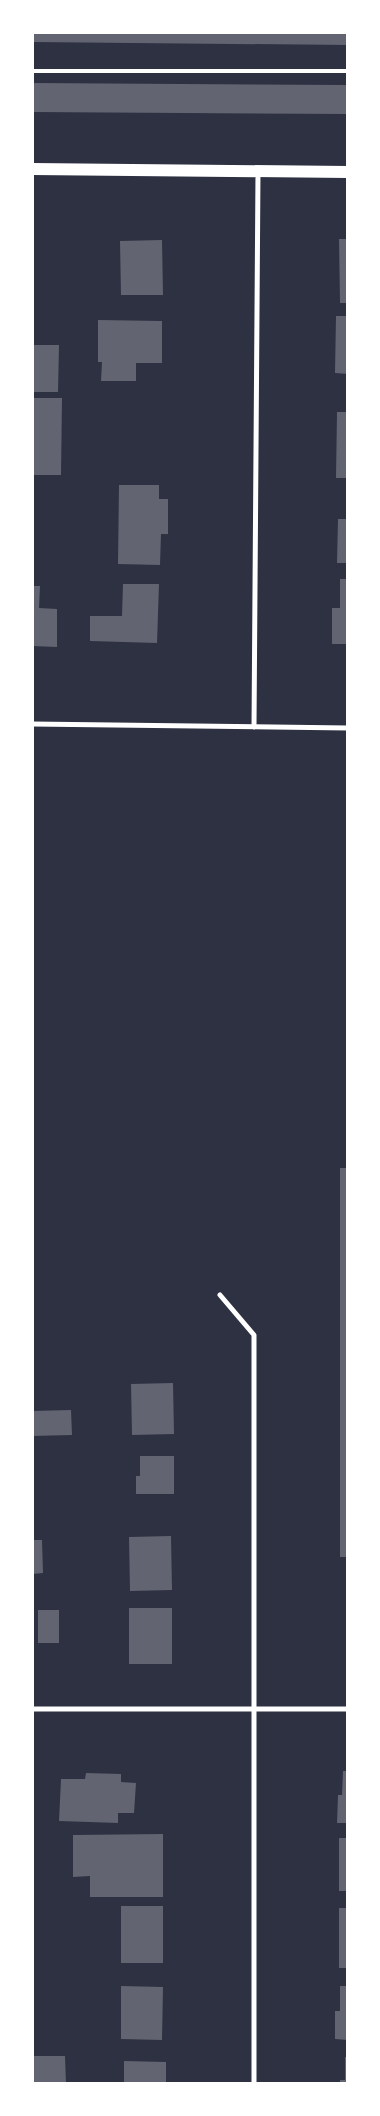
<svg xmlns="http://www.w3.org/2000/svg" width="380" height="2116" viewBox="0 0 380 2116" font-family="Lora,serif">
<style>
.building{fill:#626471}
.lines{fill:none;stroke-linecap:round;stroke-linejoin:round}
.service{stroke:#fff;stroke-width:4}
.minor{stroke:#fff;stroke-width:5}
.primary{stroke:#fff;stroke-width:12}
</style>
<rect width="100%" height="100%" fill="#2d3142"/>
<g class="building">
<path d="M 32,32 L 348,32 L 348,45 L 32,42 Z"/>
<path d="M 32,83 L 348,85 L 348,114 L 32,112 Z"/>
<path d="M 339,239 L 348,239 L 348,303 L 340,303 Z"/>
<path d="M 162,240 L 163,295 L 121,295 L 120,241 Z"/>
<path d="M 336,316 L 348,316 L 348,374 L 335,373 Z"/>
<path d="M 98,320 L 162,321 L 162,363 L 136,363 L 136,381 L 101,381 L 102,362 L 98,362 Z"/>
<path d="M 32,345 L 59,345 L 58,392 L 32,392 Z"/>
<path d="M 32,398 L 62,398 L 61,475 L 32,475 Z"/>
<path d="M 337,412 L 348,412 L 348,478 L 336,478 Z"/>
<path d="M 119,485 L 159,485 L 159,499 L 168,499 L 168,534 L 161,534 L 160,565 L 118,564 Z"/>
<path d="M 338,519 L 348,519 L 348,563 L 337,563 Z"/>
<path d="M 340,579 L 348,579 L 348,644 L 332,644 L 332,608 L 340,608 Z"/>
<path d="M 123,584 L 159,584 L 157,643 L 90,641 L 90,616 L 122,616 Z"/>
<path d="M 32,586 L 40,586 L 39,608 L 57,609 L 57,647 L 32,646 Z"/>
<rect x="340" y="1168" width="8" height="389"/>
<path d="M 173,1383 L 174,1434 L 132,1435 L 131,1384 Z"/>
<path d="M 71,1410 L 72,1435 L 32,1436 L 32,1411 Z"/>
<path d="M 140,1456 L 174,1456 L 174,1494 L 136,1494 L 136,1476 L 140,1476 Z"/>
<path d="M 171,1536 L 172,1590 L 130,1591 L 129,1537 Z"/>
<path d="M 32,1540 L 42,1540 L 43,1573 L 32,1574 Z"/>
<rect x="129" y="1608" width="43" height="56"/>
<rect x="38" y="1610" width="21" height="33"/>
<path d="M 343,1771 L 348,1771 L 348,1823 L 337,1823 L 338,1795 L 342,1795 Z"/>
<path d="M 86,1773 L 121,1774 L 121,1782 L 136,1783 L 134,1813 L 118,1813 L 118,1823 L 59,1821 L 61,1779 L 85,1779 Z"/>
<path d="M 163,1834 L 163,1897 L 90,1897 L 90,1876 L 73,1877 L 73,1835 Z"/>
<rect x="339" y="1838" width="9" height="53"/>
<rect x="121" y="1906" width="42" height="57"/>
<rect x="339" y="1908" width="9" height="60"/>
<path d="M 121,1986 L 163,1987 L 162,2040 L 121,2039 Z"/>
<path d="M 340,1986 L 348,1986 L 348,2040 L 335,2039 L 335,2011 L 340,2011 Z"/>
<path d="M 32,2056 L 65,2056 L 66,2084 L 32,2084 Z"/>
<path d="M 345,2057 L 348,2057 L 348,2084 L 340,2084 L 340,2080 L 345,2080 Z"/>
<path d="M 124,2061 L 166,2062 L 166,2084 L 124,2084 Z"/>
</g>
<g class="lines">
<path class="service" d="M 32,71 L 348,71"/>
<g class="minor">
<path d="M 32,724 L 348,728"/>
<path d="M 254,727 L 258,172"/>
<path d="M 220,1295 L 254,1335 L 254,2084"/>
<path d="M 32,1709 L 348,1709"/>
</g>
<path class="primary" d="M 32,169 L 348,172"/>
</g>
<rect width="380" height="2116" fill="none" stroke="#ffffff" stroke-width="68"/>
</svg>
